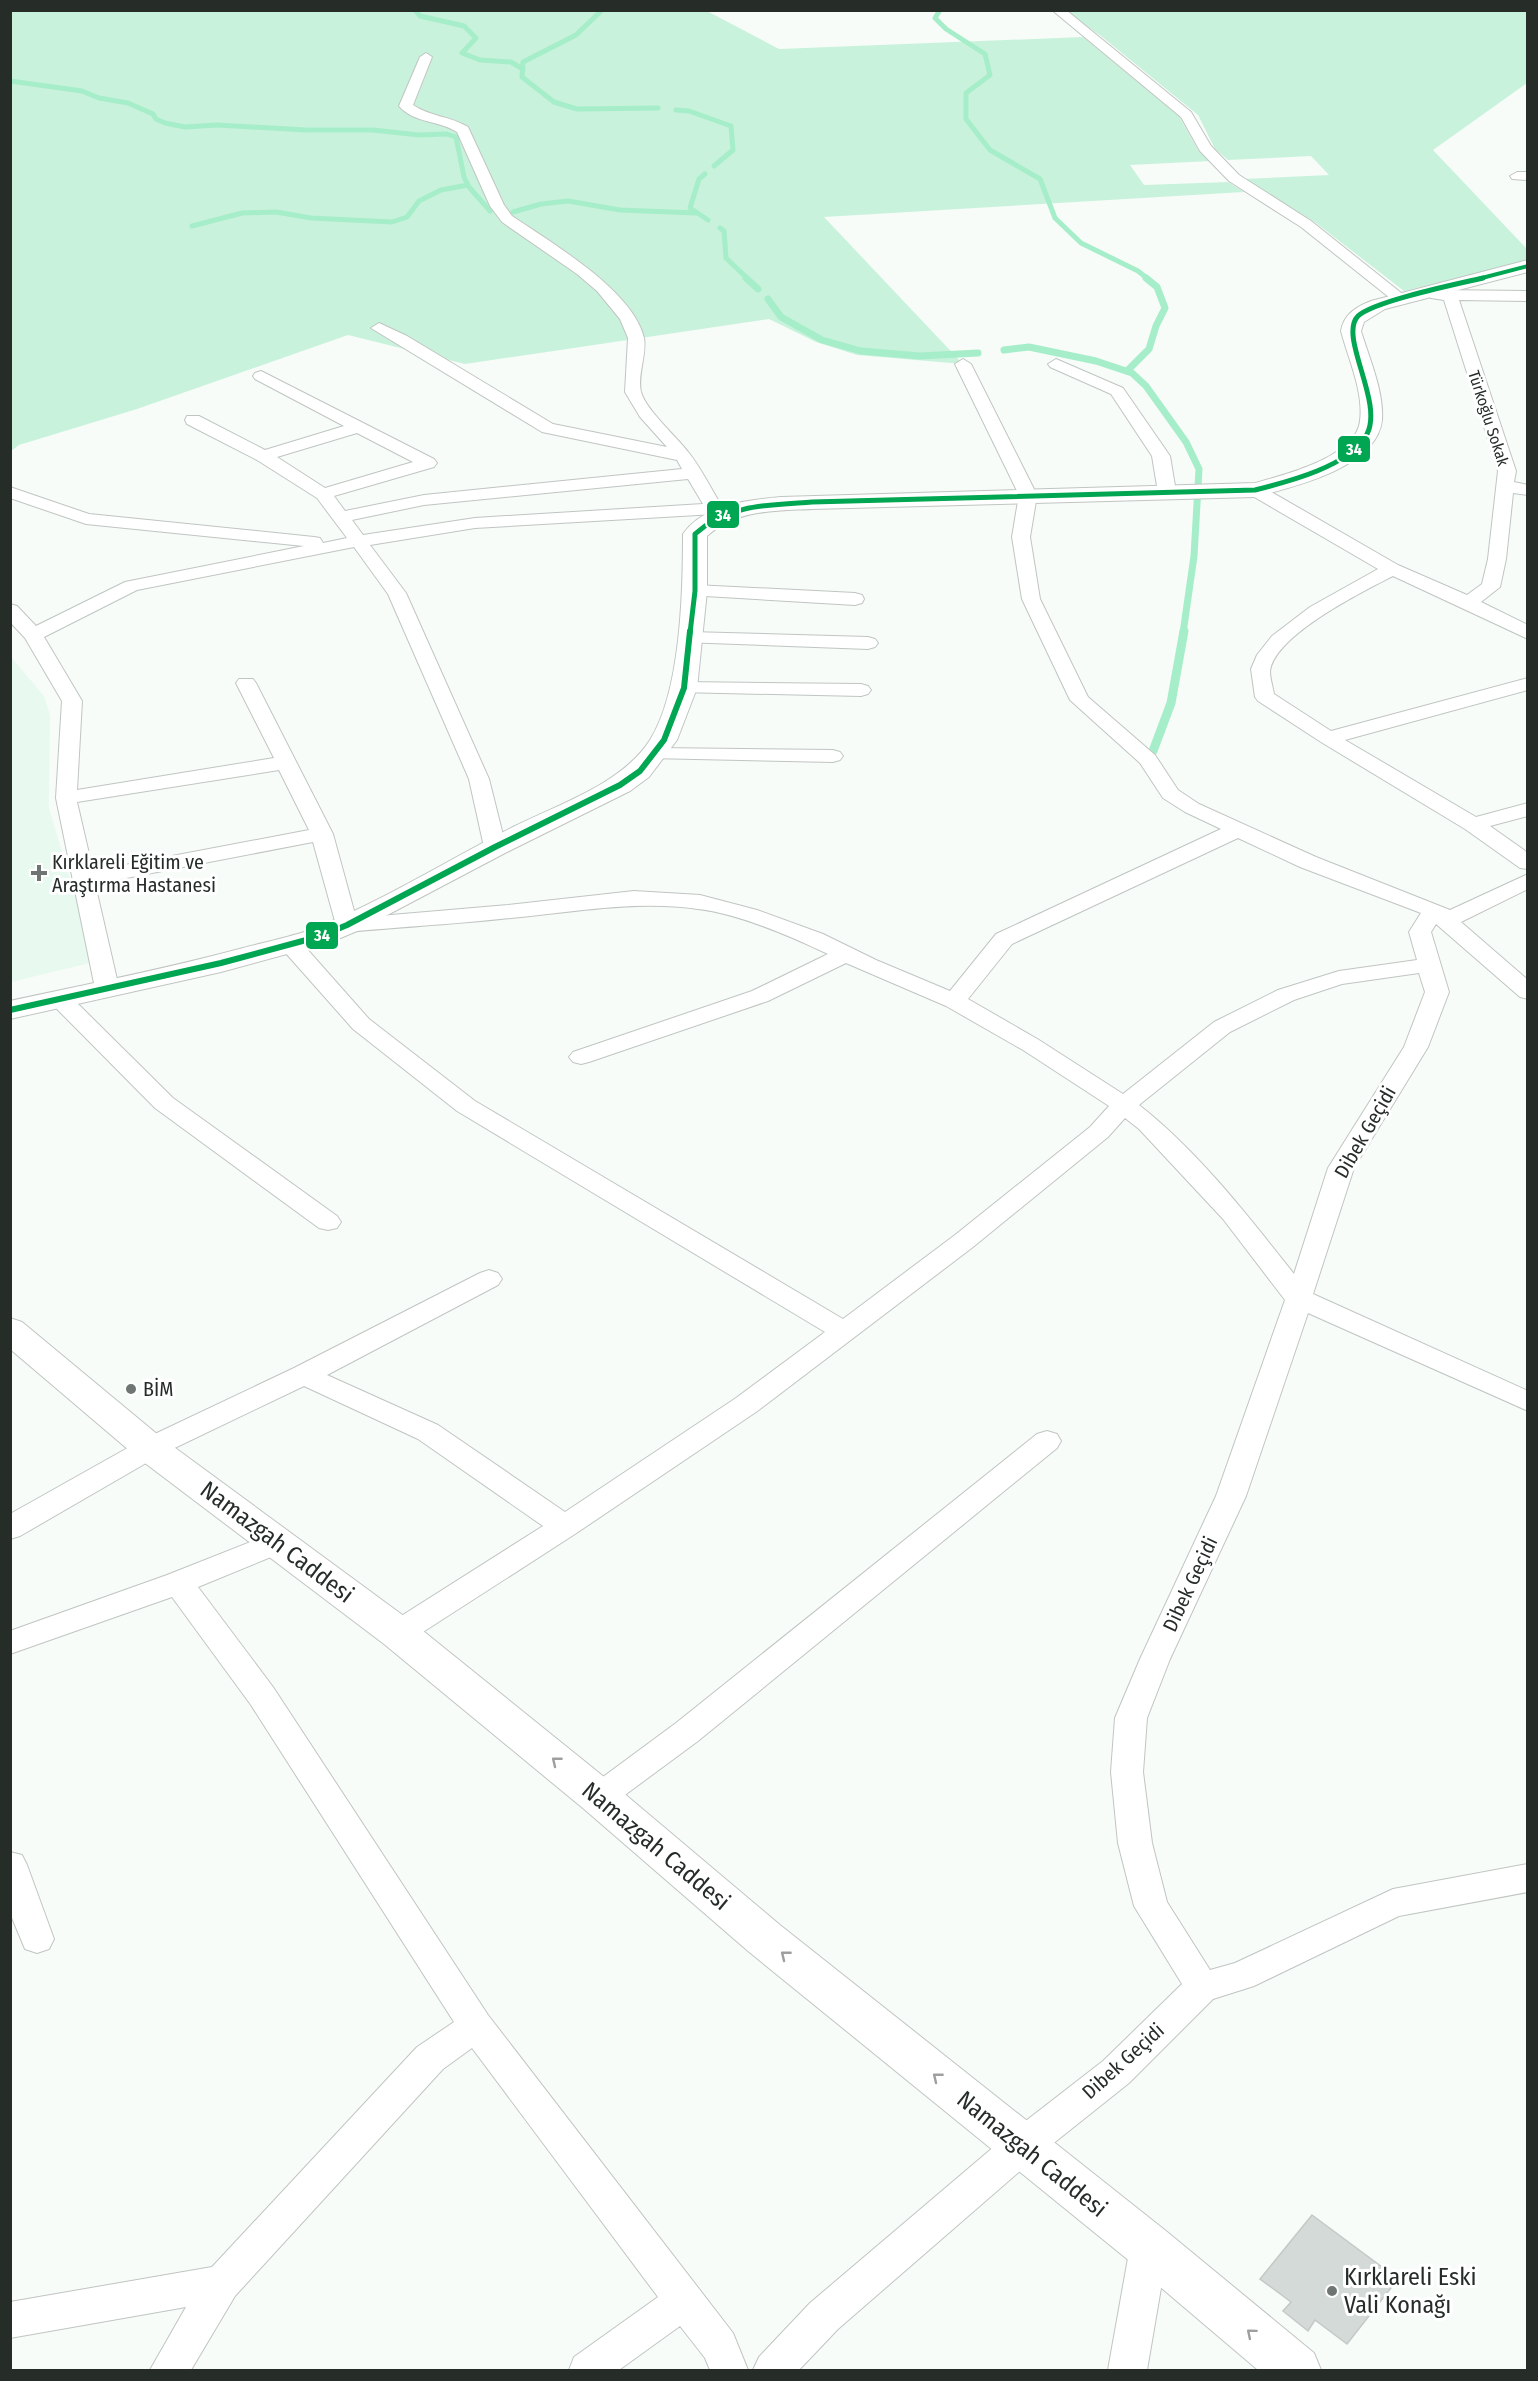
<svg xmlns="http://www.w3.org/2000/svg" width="1538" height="2381" viewBox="0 0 1538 2381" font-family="'Fira Sans Condensed',sans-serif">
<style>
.built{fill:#e8f9ef}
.green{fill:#c9f2dc}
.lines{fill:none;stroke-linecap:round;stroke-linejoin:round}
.stream-far2{stroke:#a6edc9;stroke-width:5}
.stream-far1{stroke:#a6edc9;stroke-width:7}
.stream{stroke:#a6edc9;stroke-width:9}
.building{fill:#d4dad7;stroke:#c4c9c6;stroke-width:1.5}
.street-casing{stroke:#c0c5c2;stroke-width:2}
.secondary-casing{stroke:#c0c5c2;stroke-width:2}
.street{fill:#fefffe;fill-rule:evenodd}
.secondary{fill:#fefffe;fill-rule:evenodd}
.bus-1-far2-casing{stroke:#fff;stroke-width:6}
.bus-1-far1-casing{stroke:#fff;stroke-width:8}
.bus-1-casing{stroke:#fff;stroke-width:10}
.bus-1-far2{stroke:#00a651;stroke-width:4}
.bus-1-far1{stroke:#00a651;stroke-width:5}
.bus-1{stroke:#00a651;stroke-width:6}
.oneway{stroke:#9da09e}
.poi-dot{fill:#6f7572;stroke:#fff;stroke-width:2}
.labels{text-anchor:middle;stroke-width:6;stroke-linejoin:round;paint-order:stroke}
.far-street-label{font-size:16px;fill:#262d29;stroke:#fff}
.poi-label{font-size:20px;fill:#262d29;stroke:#fff;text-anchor:start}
.street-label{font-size:20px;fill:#262d29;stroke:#fff}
.near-street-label{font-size:24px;fill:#262d29;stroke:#fff}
.near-poi-label{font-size:24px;fill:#262d29;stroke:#fff;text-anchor:start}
.line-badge{stroke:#fff;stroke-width:2}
.badge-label{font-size:16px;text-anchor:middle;font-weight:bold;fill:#fff}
</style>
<rect width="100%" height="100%" fill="#f7fcf9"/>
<path class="built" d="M 10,656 L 44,696 L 50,715 L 49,808 L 87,937 L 90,963 L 11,982 Z"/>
<g class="green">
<path d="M 11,11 L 707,11 L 779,49 L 1083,37 L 1179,116 L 1198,150 L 1211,161 L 1130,165 L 1144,185 L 1228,182 L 1244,192 L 824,217 L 963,364 L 857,355 L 816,342 L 769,319 L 465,364 L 348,335 L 137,409 L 19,445 L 11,451 Z"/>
<path d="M 1065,11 L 1527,11 L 1527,83 L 1433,150 L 1527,249 L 1527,261 L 1404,291 L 1316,223 L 1243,179 L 1329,175 L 1311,156 L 1228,160 L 1215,149 L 1198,115 L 1101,36 Z"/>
</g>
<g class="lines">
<g class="stream-far2">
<path d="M 415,10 L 420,16 L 464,26 L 476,38 L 462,53 L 480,60 L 511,62 L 523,69"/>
<path d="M 602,10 L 576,35 L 523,62 L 522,77 L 554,102 L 577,109 L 658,108"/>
<path d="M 940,10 L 935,18 L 946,29 L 985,54 L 990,75 L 966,93 L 966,119 L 990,150 L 1040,179 L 1055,218 L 1081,243 L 1138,271 L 1148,279"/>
<path d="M 10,81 L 82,91 L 99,98 L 128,103 L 153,114 L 156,119 L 165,123 L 185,127 L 217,125 L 306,130 L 373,130 L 419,135 L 447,134 L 456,137 L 464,177 L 469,187 L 490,211"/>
<path d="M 676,110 L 689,111 L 731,126 L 733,150 L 714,166"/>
<path d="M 705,174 L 699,179 L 690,208 L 708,220"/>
<path d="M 513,212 L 541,204 L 568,201 L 620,210 L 696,213"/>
<path d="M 192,226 L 242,213 L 276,212 L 311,218 L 392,222 L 407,217 L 419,201 L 441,190 L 468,185"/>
<path d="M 720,228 L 724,231 L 726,258 L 748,279"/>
</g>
<g class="stream-far1">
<path d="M 746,278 L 758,289"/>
<path d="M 768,299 L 781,317 L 822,340 L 861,351 L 920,356 L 978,353"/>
<path d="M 1004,350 L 1029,347 L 1096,361 L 1132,373 L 1146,386 L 1186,442 L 1199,469 L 1194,556 L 1183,633"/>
<path d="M 1127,371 L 1149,349 L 1156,326 L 1165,308 L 1157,287 L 1146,278"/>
</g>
<path class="stream" d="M 1153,751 L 1171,703 L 1184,631"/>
</g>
<path class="building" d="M 1312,2215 L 1398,2279 L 1347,2344 L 1315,2320 L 1308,2331 L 1283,2311 L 1291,2302 L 1260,2279 Z"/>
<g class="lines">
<defs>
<g id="street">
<path d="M 1052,10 L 1066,10 L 1191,112 L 1211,146 L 1239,175 L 1311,221 L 1405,296 L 1408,299 L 1405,302 L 1395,302 L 1301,227 L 1229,181 L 1200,151 L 1181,117 Z"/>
<path d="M 426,53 L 432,57 L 413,105 C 431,117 450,116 468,127 L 504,205 L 512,216 C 550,242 633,290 644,338 C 647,355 637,375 641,392 C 646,410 677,437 689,453 C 701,468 710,487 720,503 L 756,503 L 759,507 L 756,511 L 750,512 L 475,528 L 370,545 L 406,593 L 489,779 L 506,847 L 503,852 L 495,853 L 487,852 L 484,847 L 469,779 L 388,594 L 354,547 L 137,590 L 44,637 L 82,701 L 77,790 L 274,758 L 236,683 L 239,679 L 253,679 L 256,683 L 333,834 L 356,918 L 508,905 L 634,891 L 700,895 L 757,910 L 823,934 L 876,960 L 950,991 L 996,934 L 1221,829 L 1185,812 L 1163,798 L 1140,763 L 1070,700 L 1022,599 L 1012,537 L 1019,495 L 955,364 L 963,359 L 971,364 L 1037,495 L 1030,537 L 1040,599 L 1088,697 L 1155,755 L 1178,790 L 1199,804 L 1316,857 L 1450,910 L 1528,874 L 1528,889 L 1461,922 L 1528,980 L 1528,999 L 1520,997 L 1436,924 L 1431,932 L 1449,992 L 1428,1047 L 1354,1168 L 1313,1294 L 1528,1391 L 1528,1411 L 1308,1313 L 1246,1496 L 1170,1659 L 1147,1718 L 1143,1772 L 1152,1843 L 1167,1902 L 1210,1970 L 1235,1963 L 1393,1889 L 1528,1864 L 1528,1892 L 1399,1916 L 1254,1986 L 1213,1999 L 1129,2083 L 1035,2158 L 838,2329 L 799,2370 L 753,2370 L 759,2357 L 810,2303 L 1009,2134 L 1103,2061 L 1182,1984 L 1134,1906 L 1118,1843 L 1111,1772 L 1115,1718 L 1140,1659 L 1216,1496 L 1285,1300 L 1223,1219 L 1139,1129 L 1125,1118 L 1108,1137 L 973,1247 L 756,1412 L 575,1534 L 409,1641 L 398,1645 L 387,1641 L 383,1633 L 387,1625 L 543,1526 L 418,1439 L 304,1386 L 160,1455 L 20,1536 L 10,1539 L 10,1514 L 140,1441 L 294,1368 L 480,1273 L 489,1270 L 498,1273 L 502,1279 L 498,1285 L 327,1375 L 438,1425 L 565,1512 L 736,1398 L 825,1332 L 457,1111 L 353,1029 L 283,950 L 280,945 L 283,940 L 291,938 L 299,940 L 369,1019 L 475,1101 L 843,1319 L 955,1235 L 1090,1127 L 1109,1106 L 1023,1050 L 946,1006 L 846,963 L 768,1001 L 589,1062 L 581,1064 L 573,1062 L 569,1057 L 573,1052 L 752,991 L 828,954 C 790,936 740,914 698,909 C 636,900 573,912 511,918 C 457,924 402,927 347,932 L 339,930 L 336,925 L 313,842 L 95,884 L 119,988 L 115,993 L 107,995 L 99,993 L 95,988 L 56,798 L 62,701 L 25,638 L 10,622 L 10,604 L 17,606 L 36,626 L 125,582 L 304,546 L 86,524 L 10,498 L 10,487 L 89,514 L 314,537 L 320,538 L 323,543 L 347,538 L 317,498 L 257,460 L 187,424 L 185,420 L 187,416 L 199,416 L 265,450 L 344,426 L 255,379 L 253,376 L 255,373 L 261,371 L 434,459 L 437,463 L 434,467 L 334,496 L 345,511 L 424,495 L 682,469 L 677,460 L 542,432 L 371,328 L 379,323 L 407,336 L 553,424 L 667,447 L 640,417 L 625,392 L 628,338 L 620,319 L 597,291 L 577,274 L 502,222 L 490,206 L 457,132 C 439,120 415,124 399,106 L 420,57 ZM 357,433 L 413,462 L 325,488 L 277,457 ZM 688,479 L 703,504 L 475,518 L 363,535 L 352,520 L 424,505 ZM 279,770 L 309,830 L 93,871 L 77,802 ZM 1238,838 L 1300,867 L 1421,913 L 1409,932 L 1417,960 L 1339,971 L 1278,990 L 1214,1022 L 1123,1094 L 1039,1040 L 968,999 L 1012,944 ZM 1419,973 L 1425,992 L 1404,1047 L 1328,1168 L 1294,1274 C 1249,1217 1197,1150 1139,1105 L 1230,1032 L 1294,1000 L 1342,984 Z"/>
<path d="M 1517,172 L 1528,172 L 1528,180 L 1512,179 L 1510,176 Z"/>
<path d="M 1436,290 L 1528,291 L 1528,301 L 1459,300 L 1516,471 L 1514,482 L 1528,485 L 1528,495 L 1513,493 L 1506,559 L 1500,587 L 1481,602 L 1528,625 L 1528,639 L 1393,576 C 1362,592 1275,635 1270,671 C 1270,679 1273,687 1274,694 L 1331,731 L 1528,678 L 1528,690 L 1345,740 L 1476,817 L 1528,803 L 1528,816 L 1490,826 L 1528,853 L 1528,869 L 1520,868 L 1465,829 L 1321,742 L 1258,701 L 1255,697 L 1251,669 L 1257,655 L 1272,636 L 1310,607 L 1378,569 L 1249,494 L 1246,490 L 1249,486 L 1261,486 L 1398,565 L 1467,595 L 1482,584 L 1488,559 L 1498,471 L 1444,300 L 1431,298 L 1428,295 Z"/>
<path d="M 1056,359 L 1123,388 L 1170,456 L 1176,492 L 1173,496 L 1161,496 L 1158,492 L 1152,456 L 1111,394 L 1050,367 L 1048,364 Z"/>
<path d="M 695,585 L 855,593 L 862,595 L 864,599 L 862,603 L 855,605 L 688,595 L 686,591 L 688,587 Z"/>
<path d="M 690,632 L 868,637 L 875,639 L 878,643 L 875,647 L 868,649 L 683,642 L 680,638 L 683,634 Z"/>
<path d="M 684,682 L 861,684 L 868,686 L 871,690 L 868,694 L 861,696 L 677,692 L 674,688 L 677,684 Z"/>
<path d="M 656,748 L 833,750 L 840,752 L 843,756 L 840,760 L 833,762 L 649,758 L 646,754 L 649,750 Z"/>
<path d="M 60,992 L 68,994 L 173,1098 L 337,1216 L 341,1222 L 337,1228 L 328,1230 L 319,1228 L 155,1108 L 52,1004 L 48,999 L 52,994 Z"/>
<path d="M 1047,1431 L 1057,1434 L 1061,1441 L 1057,1448 L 698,1741 L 610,1806 L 599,1810 L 588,1806 L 583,1797 L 588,1788 L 676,1723 L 1037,1434 Z"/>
<path d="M 278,1531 L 288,1534 L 293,1542 L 288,1550 L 198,1587 L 273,1687 L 488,2015 L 733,2333 L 748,2370 L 710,2370 L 705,2358 L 680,2326 L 619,2370 L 569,2370 L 574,2357 L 658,2297 L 472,2048 L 443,2069 L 235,2296 L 191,2370 L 150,2370 L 186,2307 L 10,2338 L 10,2302 L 212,2267 L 417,2047 L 454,2022 L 251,1705 L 172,1597 L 10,1654 L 10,1631 L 167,1575 Z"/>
<path d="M 10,1852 L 22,1855 L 27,1865 L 54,1939 L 49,1949 L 37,1953 L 25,1949 L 10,1913 Z"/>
<path d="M 1149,2230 L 1162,2235 L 1168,2247 L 1147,2370 L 1108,2370 L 1130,2247 L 1136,2235 Z"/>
</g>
<g id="secondary">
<path d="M 1528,260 L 1528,272 L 1385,309 L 1364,322 L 1361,331 C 1369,358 1384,391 1382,420 C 1377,468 1293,487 1255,497 L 812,509 C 775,511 736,509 707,536 L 707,591 L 697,688 L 677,740 L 649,777 L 630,791 L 505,853 L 357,931 L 331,942 L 221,972 L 10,1019 L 10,1001 C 88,984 166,969 243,948 C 266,942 291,937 313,929 C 381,902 448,860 513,827 C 559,804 622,784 650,740 C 681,691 683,591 683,534 C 704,504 748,500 781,497 L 1255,483 C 1284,475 1356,457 1360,421 C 1364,392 1348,358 1341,331 C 1344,314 1356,307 1371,301 Z"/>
<path d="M 10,1318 L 22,1322 L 163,1439 L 412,1622 L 614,1785 L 780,1925 L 1166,2231 L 1314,2353 L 1321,2370 L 1258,2370 L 1132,2263 L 748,1951 L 584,1809 L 384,1644 L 137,1457 L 10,1349 Z"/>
</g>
</defs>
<use href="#street" class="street-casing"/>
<use href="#secondary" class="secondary-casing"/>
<use href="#street" class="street"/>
<use href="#secondary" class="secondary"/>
<defs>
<path id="bus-1-far2" d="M 1478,279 L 1528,266"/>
<path id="bus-1-far1" d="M 690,633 L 695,591 L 695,534 C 728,504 770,505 812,502 L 1255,490 C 1287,482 1351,466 1367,434 C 1384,402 1338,336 1358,316 C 1374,301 1457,284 1483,278"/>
<path id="bus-1" d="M 10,1010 L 221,963 L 321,936 L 347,925 L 495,847 L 620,785 L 640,771 L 664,740 L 684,688 L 690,631"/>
</defs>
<use href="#bus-1-far2" class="bus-1-far2-casing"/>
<use href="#bus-1-far1" class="bus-1-far1-casing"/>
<use href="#bus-1" class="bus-1-casing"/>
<use href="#bus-1-far2" class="bus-1-far2"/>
<use href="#bus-1-far1" class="bus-1-far1"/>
<use href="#bus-1" class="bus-1"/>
</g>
<defs><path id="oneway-chevron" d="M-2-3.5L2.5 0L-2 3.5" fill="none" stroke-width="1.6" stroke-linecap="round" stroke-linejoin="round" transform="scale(1.5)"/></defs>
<g class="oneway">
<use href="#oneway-chevron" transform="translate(556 1761) rotate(-141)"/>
<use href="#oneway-chevron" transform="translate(785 1955) rotate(-141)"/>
<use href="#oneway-chevron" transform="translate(937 2077) rotate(-141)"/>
<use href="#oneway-chevron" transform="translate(1251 2333) rotate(-140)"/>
</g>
<g class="poi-dot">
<path d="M36 864h6v6h6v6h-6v6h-6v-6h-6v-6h6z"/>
<circle cx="131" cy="1389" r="6"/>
<circle cx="1332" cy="2291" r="6"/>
</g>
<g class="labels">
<g class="far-street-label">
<text transform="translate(1489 418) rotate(72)" y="6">Türkoğlu Sokak</text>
</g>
<g class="poi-label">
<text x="52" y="869">Kırklareli Eğitim ve<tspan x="52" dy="23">Araştırma Hastanesi</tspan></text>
<text x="143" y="1396">BİM</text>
</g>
<g class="street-label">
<text transform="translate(1365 1132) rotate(-60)" y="7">Dibek Geçidi</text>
<text transform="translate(1190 1584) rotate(-65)" y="7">Dibek Geçidi</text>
<text transform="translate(1123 2061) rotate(-42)" y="7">Dibek Geçidi</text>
</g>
<g class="near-street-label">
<text transform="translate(277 1542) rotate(37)" y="8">Namazgah Caddesi</text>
<text transform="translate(656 1846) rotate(40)" y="8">Namazgah Caddesi</text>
<text transform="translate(1032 2154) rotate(39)" y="8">Namazgah Caddesi</text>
</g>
<g class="near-poi-label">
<text x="1344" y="2285">Kırklareli Eski<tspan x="1344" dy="28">Vali Konağı</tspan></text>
</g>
</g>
<g class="line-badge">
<rect x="1337" y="435" width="34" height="28" rx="6" fill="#00a651"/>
<rect x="706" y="500" width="34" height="29" rx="6" fill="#00a651"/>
<rect x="305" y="921" width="34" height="29" rx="6" fill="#00a651"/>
</g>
<g class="badge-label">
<text x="1354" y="455">34</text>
<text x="723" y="521">34</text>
<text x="322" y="941">34</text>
</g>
<rect width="1538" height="2381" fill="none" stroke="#262d29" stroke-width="24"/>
</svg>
